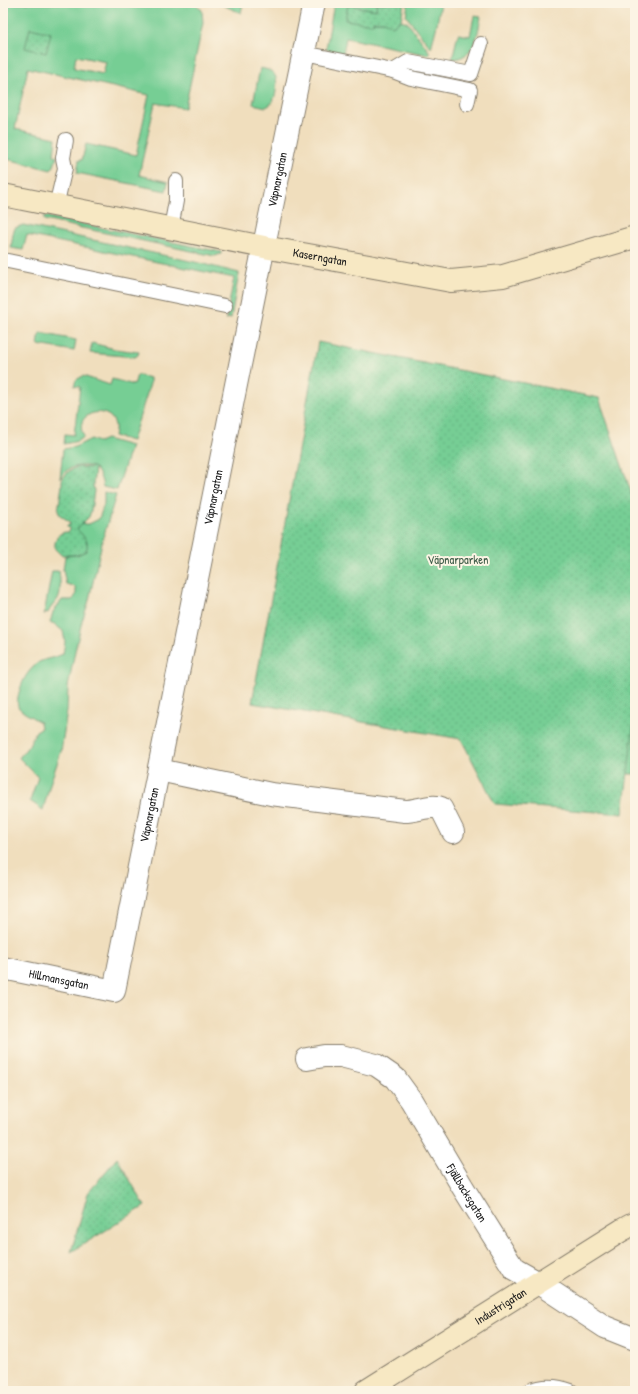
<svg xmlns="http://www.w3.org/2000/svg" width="638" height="1394" viewBox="0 0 638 1394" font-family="'Patrick Hand',sans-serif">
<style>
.green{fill:#76ce94;stroke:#497558;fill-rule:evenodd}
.park{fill:url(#park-dots);stroke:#497558}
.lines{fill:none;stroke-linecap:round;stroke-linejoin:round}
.lane-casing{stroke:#867d6c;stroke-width:16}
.street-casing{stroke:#867d6c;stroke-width:24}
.secondary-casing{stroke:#867d6c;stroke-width:24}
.lane{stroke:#fff;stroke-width:14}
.street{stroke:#fff;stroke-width:22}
.secondary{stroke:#f7e8c3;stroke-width:22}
.labels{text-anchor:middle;stroke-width:4;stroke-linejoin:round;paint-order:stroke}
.street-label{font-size:12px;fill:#1c1c1c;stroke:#fcf5e5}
.park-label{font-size:12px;fill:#3c5a46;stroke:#fcf5e5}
</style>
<defs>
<pattern id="park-dots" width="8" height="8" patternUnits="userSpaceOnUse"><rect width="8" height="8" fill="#76ce94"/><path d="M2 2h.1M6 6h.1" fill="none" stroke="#66b07f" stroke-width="1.8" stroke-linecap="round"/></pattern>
</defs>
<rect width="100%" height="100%" fill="#fcf5e5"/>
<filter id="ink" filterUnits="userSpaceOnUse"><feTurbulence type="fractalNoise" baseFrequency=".025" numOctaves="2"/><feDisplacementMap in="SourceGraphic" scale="8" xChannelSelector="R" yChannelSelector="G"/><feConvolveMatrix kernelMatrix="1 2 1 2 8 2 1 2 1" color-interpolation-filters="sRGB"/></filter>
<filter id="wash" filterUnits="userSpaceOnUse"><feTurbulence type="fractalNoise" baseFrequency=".012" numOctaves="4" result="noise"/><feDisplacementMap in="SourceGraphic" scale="16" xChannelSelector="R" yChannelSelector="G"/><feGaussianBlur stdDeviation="0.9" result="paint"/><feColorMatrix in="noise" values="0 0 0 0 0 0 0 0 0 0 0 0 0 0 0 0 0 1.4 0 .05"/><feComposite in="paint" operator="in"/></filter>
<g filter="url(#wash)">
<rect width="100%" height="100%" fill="#f0debd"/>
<g class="green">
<path d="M 4,3 L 195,3 L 202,10 L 203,23 L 185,108 L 155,103 L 139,175 L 168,182 L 166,191 L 77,173 L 79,160 L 82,160 L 86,144 L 136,155 L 149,95 L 28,68 L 15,129 L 56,138 L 54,155 L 57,156 L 54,166 L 51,170 L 3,158 L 3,69 L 6,58 L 3,58 L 3,9 ZM 76,56 L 106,62 L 103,74 L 74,68 Z"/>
<path d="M 218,3 L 243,3 L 241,13 Z"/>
<path d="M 334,3 L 377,3 L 376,10 L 348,5 L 373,24 L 373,21 L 384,21 L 392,26 L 401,20 L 407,22 L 429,51 L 429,55 L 346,38 L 343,54 L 332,52 L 326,49 Z"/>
<path d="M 408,3 L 441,3 L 436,29 L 431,48 L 406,16 Z"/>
<path d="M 474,16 L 481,17 C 478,34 474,59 452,59 L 458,34 L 470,36 Z"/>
<path d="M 260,68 C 265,69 271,70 274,74 C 279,79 276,96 273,101 C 271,104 269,106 266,107 L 253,104 Z"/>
<path d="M 44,216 L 221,252 L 221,254 L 215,256 L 44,220 Z"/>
<path d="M 23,225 L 195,262 L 239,273 L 231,318 L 226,319 L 234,278 L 27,235 L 23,250 L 11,248 L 13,234 L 15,228 Z"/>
<path d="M 40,333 L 76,340 L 74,351 L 38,345 Z"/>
<path d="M 92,343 L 115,349 L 139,352 L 138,355 L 135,357 L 90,353 Z"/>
<path d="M 137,375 L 150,378 L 150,384 L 132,441 L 114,436 C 124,403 69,406 84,437 L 78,441 L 64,444 L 65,434 L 74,435 L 80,387 L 74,386 L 76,380 L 83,376 L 110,385 L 112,379 L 134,385 Z"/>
<path d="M 91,439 L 99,442 L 106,439 L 131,446 L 117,490 L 103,487 C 102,481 100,474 96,469 C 93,467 90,466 87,466 C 74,465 66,468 60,479 L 63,449 L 75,447 Z"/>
<path d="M 104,492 L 116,495 L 103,538 L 88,604 L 82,621 L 75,651 L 68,687 L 67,711 L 61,752 L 50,784 L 43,810 L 30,801 L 38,777 L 19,758 L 29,745 L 36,731 L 41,728 L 40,722 C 35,719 22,712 19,708 C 14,701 23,679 28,673 C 31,669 35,665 39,662 C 47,658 55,658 63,654 L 65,642 L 63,631 L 53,623 L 50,623 L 53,612 L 62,600 L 72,600 C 76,597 76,594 76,589 L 73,586 L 66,584 L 63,570 L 65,556 L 77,555 L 86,551 L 87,541 L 76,529 L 81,524 L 89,524 L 99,519 L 104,504 Z"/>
<path d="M 52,571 L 59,571 C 60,576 61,593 59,597 C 56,603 50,607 48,613 L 45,612 L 45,614 L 44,614 Z"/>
<path d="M 635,712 L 635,774 L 623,774 Z"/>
</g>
<g class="park">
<path d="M 377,3 L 404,3 L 401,20 L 392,26 L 384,21 L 373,21 L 373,24 L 345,20 L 348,5 L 376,10 Z"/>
<path d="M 30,28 L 51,33 L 46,53 L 25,48 Z"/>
<path d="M 318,342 L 599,398 L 635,504 L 635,713 L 623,814 L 495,804 L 461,739 L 252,703 Z"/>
<path d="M 80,467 L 91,468 L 92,467 L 95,468 L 93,485 L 94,491 L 91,511 L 89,517 L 77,529 C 83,536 90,541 86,551 L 77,555 L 61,555 L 55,549 C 54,539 58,531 69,532 L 69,528 L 67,527 L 67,525 L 70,525 L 70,522 L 60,515 L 58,511 L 62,485 L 62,480 C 66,473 71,468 80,467 Z"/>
<path d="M 117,1158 L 145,1206 L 71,1252 L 88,1193 Z"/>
</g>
</g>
<g filter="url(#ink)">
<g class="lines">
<defs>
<g id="lane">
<path d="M 304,53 L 393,71 L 411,78 L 470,90 L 467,104"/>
<path d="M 393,71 L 408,62 L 471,74 L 481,44"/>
<path d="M 56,206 L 65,168 L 63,158 L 66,140"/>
<path d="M 171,228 L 176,201 L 176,181"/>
<path d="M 3,260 L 225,306"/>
<path d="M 529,1391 C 543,1385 558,1386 571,1391"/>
</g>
<g id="street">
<path d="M 159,770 L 271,794 L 405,811 C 416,811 432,804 441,808 L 453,832"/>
<path id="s1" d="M 3,968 L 114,991 L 269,221 L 314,3"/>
<path id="s2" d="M 307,1059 L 324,1056 L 341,1056 L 376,1065 L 395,1078 L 411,1100 L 462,1186 L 514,1269 L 537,1282 L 605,1327 L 635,1339"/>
</g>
<g id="secondary">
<path id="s3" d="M 3,195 L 264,247 L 451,281 L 503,276 L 635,237"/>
<path id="s4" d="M 366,1391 L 622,1230 L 635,1223"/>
</g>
</defs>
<use href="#lane" class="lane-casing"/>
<use href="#street" class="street-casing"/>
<use href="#secondary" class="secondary-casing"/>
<use href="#lane" class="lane"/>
<use href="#street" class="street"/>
<use href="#secondary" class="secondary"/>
</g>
</g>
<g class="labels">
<g class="street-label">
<text dy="4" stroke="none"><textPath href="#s1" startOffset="941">Väpnargatan</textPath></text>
<text dy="4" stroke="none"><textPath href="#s3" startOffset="323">Kaserngatan</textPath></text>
<text dy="4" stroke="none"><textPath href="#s1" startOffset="617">Väpnargatan</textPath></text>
<text dy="4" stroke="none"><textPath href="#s1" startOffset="293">Väpnargatan</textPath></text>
<text dy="4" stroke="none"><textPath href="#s1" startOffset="57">Hillmansgatan</textPath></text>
<text dy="4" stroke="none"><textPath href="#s2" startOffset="229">Fjällbacksgatan</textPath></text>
<text dy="4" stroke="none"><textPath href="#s4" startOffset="159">Industrigatan</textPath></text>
</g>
<g class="park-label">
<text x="458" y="564">Väpnarparken</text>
</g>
</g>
<rect width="638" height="1394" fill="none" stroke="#fcf5e5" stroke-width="16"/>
</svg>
